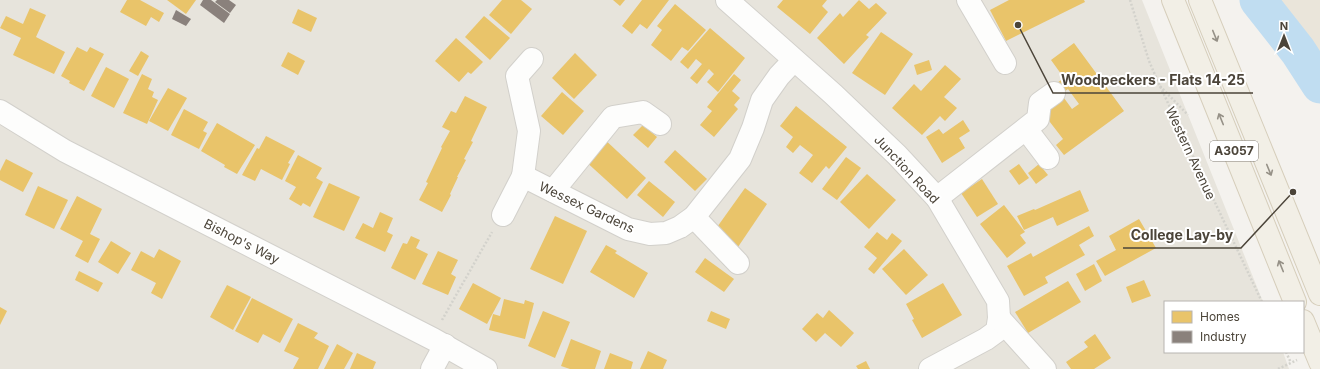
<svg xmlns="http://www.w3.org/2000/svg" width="1320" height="369" viewBox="0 0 1320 369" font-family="Inter,sans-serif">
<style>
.residential{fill:#e7e4dc}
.education{fill:#eae5da}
.homes{fill:#e9c46a}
.industry{fill:#8a817c}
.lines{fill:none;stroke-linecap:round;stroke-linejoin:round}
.river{stroke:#c0ddf1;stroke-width:37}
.minor-casing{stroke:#d2d0cb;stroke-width:24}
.major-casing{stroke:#d6cebb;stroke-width:24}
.path{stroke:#d3d2cc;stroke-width:2.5;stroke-dasharray:2 2;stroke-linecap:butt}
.minor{stroke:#fdfdfc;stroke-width:22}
.major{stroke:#f2efe6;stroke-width:22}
.oneway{stroke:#969187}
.labels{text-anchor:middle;stroke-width:4;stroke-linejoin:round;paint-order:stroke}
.shield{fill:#fff;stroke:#817c74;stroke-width:1}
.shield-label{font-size:12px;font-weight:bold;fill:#4b4439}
.street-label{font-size:13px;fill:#4b4439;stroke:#fff}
.leader{fill:none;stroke:#4b4439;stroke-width:1.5}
.callout-dot{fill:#4b4439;stroke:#fff;stroke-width:1.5}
.callout-label{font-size:14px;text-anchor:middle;font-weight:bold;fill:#4b4439;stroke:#fff;stroke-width:4;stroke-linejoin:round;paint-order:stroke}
</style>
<rect width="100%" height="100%" fill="#f4f2ee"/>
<path class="residential" d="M 0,0 L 1142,0 L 1263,302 L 1165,302 L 1165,352 L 1283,352 L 1289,369 L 0,369 Z"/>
<path class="education" d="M 1270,0 L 1320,0 L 1320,70 Z"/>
<g class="homes">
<path d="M 127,0 L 140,0 L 164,13 L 159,22 L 151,17 L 146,26 L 120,12 Z"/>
<path d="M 167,0 L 196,0 L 186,14 Z"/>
<path d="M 502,0 L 521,0 L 532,9 L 511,34 L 489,15 Z"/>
<path d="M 613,0 L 625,0 L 620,6 Z"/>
<path d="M 642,0 L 669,0 L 647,29 L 640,24 L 632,34 L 622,26 Z"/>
<path d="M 783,0 L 827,0 L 822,6 L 828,12 L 810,34 L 777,7 Z"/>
<path d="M 859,0 L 869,9 L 876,3 L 887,13 L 866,35 L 869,37 L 844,64 L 817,38 L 840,13 L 843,17 Z"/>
<path d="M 1009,0 L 1084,0 L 1085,2 L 1006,41 L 990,10 Z"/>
<path d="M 675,4 L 706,30 L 688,51 L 682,47 L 671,61 L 651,45 L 662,30 L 657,26 Z"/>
<path d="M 30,8 L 46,15 L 36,37 L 65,52 L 54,74 L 13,55 L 21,38 L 0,28 L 6,16 L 23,24 Z"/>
<path d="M 298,9 L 317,18 L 311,32 L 292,23 Z"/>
<path d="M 484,16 L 510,38 L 490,60 L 465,37 Z"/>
<path d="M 710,28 L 745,58 L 718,92 L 707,82 L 714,74 L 709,69 L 697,84 L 690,78 L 702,64 L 696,59 L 688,69 L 680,62 Z"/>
<path d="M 881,32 L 913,54 L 885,95 L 852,73 Z"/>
<path d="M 456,38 L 483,62 L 471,74 L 468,72 L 459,82 L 435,61 Z"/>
<path d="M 1074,43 L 1124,111 L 1064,155 L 1056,145 L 1063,139 L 1043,113 L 1064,98 L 1072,109 L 1079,104 L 1068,89 L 1061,94 L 1054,85 L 1064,78 L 1051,60 Z"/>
<path d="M 77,47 L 87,52 L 90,47 L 104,54 L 84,91 L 69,83 L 70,81 L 61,76 Z"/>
<path d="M 141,51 L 149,56 L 138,76 L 129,71 Z"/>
<path d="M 288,52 L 305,61 L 298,75 L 281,66 Z"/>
<path d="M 575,53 L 597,75 L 574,99 L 552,78 Z"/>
<path d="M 929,60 L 932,70 L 917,75 L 914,65 Z"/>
<path d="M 945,65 L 961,79 L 944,97 L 957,108 L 945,121 L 940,116 L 922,135 L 892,108 L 914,84 L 921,91 Z"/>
<path d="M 106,67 L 129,79 L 114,108 L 91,96 Z"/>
<path d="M 142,74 L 152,79 L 148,89 L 154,92 L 152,97 L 158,100 L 147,124 L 123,113 Z"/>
<path d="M 734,74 L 741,80 L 732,91 L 740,98 L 734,105 L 738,109 L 714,137 L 700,125 L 712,111 L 707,107 Z"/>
<path d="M 168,88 L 187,98 L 168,131 L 149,121 Z"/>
<path d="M 562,92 L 584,111 L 563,135 L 541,116 Z"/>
<path d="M 465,96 L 487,107 L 471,141 L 473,142 L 464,159 L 466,160 L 457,177 L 458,177 L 450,194 L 451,195 L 442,212 L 419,200 L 428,183 L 426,182 L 442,148 L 441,147 L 450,131 L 442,127 L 451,111 L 456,113 Z"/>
<path d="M 796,106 L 847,147 L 829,169 L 826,166 L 812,183 L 799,173 L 813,155 L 800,145 L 793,153 L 786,147 L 793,137 L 780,126 Z"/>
<path d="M 184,109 L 208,122 L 203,131 L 207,133 L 199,149 L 171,135 Z"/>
<path d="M 963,120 L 970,131 L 959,138 L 965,148 L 942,163 L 926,137 L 939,129 L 943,134 Z"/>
<path d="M 217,123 L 255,145 L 237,174 L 224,167 L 225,165 L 201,151 Z"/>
<path d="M 643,125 L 657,137 L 648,148 L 633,135 Z"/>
<path d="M 266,136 L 295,151 L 288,163 L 290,164 L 282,180 L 261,169 L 255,181 L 242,175 L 257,148 L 259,149 Z"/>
<path d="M 602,137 L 646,178 L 627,199 L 583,159 Z"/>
<path d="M 675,150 L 707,179 L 695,191 L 664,162 Z"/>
<path d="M 298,155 L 322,168 L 316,178 L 323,182 L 310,207 L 303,203 L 301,206 L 289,199 L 296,187 L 285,181 Z"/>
<path d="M 846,157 L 861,168 L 837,200 L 822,189 Z"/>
<path d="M 6,159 L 33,173 L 23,192 L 0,180 L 0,171 Z"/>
<path d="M 1019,164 L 1029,178 L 1019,185 L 1009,171 Z"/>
<path d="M 1039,164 L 1048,175 L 1036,184 L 1028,173 Z"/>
<path d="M 867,174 L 896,200 L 869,229 L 840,202 Z"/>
<path d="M 982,179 L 998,204 L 977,217 L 961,193 Z"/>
<path d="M 649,181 L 675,202 L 663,217 L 637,195 Z"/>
<path d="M 329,183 L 360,197 L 344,231 L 313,217 Z"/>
<path d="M 38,186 L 68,200 L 54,229 L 25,215 Z"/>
<path d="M 745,188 L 767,204 L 738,247 L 715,230 Z"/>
<path d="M 1080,190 L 1089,211 L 1057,226 L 1053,217 L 1024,230 L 1017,216 L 1034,209 L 1035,210 Z"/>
<path d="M 77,196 L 102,209 L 90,234 L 100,239 L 88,263 L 75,256 L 83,241 L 60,229 Z"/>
<path d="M 1004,205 L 1025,232 L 1020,235 L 1026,243 L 1007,258 L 980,224 Z"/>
<path d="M 380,212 L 393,218 L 387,232 L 393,235 L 385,252 L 355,238 L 363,223 L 373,228 Z"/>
<path d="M 555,216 L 587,231 L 563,284 L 530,269 Z"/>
<path d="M 1139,219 L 1156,248 L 1105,276 L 1096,261 L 1116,250 L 1109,236 Z"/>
<path d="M 1089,226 L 1094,236 L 1079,245 L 1085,255 L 1045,277 L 1048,283 L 1024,296 L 1007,266 L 1031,253 L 1033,257 Z"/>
<path d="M 877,232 L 887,240 L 892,233 L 902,241 L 874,274 L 868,269 L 877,258 L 864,247 Z"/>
<path d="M 411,236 L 420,240 L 416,248 L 428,254 L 415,280 L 391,268 L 403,243 L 407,244 Z"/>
<path d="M 111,241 L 131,253 L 118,274 L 98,262 Z"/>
<path d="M 606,245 L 617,251 L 615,253 L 648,273 L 634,298 L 590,272 Z"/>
<path d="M 159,249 L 181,261 L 162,299 L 151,293 L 156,283 L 131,270 L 141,251 L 154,258 Z"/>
<path d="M 904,249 L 928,275 L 906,295 L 882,269 Z"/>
<path d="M 438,251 L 458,260 L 451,274 L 456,277 L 448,295 L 422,284 Z"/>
<path d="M 705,258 L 734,279 L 724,292 L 695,272 Z"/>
<path d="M 1094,264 L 1102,281 L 1085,291 L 1076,274 Z"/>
<path d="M 79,271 L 103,283 L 98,292 L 75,280 Z"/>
<path d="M 1144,280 L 1151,296 L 1132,303 L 1126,287 Z"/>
<path d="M 1068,281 L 1081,302 L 1028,333 L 1015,312 Z"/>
<path d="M 473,283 L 501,298 L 487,324 L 459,309 Z"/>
<path d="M 943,283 L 962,315 L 922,338 L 912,320 L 914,319 L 906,304 Z"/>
<path d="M 227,285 L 251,297 L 233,330 L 210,317 Z"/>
<path d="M 252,298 L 293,319 L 280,343 L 263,334 L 258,343 L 235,331 Z"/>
<path d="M 504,299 L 524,304 L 525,300 L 534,303 L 525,339 L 489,330 L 493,314 L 500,316 Z"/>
<path d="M 0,307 L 7,311 L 0,325 Z"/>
<path d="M 829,310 L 854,333 L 841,347 L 825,333 L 816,342 L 802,329 L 817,313 L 823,318 Z"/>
<path d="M 543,311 L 570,322 L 555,358 L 528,346 Z"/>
<path d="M 711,311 L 730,319 L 726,329 L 707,321 Z"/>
<path d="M 298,323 L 318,333 L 314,338 L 329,346 L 318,369 L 293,369 L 299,358 L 284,351 Z"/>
<path d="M 1095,334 L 1111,358 L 1094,369 L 1071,369 L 1066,362 L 1088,347 L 1084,342 Z"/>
<path d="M 571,339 L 601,351 L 595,369 L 570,369 L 561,366 Z"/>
<path d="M 337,344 L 353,353 L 344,369 L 324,369 Z"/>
<path d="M 648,351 L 667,360 L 663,369 L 640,369 Z"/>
<path d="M 357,353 L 376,362 L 373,369 L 350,369 Z"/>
<path d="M 610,353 L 633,362 L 631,369 L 604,369 Z"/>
<path d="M 866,361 L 870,369 L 858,369 L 856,366 Z"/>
</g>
<g class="industry">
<path d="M 203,0 L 211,0 L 230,14 L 224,23 L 200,5 Z"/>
<path d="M 217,0 L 229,0 L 236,5 L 230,13 L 215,2 Z"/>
<path d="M 176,10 L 191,19 L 186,26 L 172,19 Z"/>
</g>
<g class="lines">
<path class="river" d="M 1258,0 L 1298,51 L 1320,85"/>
<defs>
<g id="minor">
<path d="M 727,0 L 833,94 L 897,155 L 937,198 L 998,301 L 999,318 L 997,331 L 986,339 L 930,369"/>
<path d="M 968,0 L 1005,63"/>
<path d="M 0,111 L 65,151 L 433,339 L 486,369"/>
<path d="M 1026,129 L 1048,158"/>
<path d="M 523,176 L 529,131 L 517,76 L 532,59"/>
<path d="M 553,191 L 613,117 L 643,112 L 660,124"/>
<path d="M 937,198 L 1038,119 L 1040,103 L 1054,93"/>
<path d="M 503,215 L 523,176 L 628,229 L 650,234 L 666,233 L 680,227 L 694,217 L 740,159 L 753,128 L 762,100 L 779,76 L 794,60"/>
<path d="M 694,217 L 738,263"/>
<path d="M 999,318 L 1045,369"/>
<path d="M 432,369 L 445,345"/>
</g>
<g id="major">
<path d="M 1173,0 L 1295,302"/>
<path d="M 1200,0 L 1320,294"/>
<path d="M 1303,321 L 1320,362"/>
</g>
</defs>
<use href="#minor" class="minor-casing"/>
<use href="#major" class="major-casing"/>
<g class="path">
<path d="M 1130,0 L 1149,61 L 1159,84 L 1262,302"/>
<path d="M 1160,86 L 1188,115"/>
<path d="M 442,320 L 492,232"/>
<path d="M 1286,352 L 1291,363"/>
<path d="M 1278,369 L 1297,360"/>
</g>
<use href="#minor" class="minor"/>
<use href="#major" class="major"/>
</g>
<defs><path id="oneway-shaft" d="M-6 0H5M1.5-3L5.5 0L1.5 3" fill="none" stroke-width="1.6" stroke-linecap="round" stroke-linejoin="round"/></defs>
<g class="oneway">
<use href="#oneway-shaft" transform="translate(1215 36) rotate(68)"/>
<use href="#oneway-shaft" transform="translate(1221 119) rotate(-112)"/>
<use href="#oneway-shaft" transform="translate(1269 170) rotate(68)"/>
<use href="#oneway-shaft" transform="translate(1281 266) rotate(-112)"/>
</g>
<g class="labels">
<rect class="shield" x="1210" y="141" width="48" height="20" rx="3"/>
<g class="shield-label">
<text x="1234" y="155">A3057</text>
</g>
<g class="street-label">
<text transform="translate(1191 153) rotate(65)" y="5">Western Avenue</text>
<text transform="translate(907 169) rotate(47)" y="5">Junction Road</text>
<text transform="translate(587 207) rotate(25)" y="5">Wessex Gardens</text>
<text transform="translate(242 241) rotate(27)" y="5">Bishop's Way</text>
</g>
</g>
<path class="leader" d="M1018 25L1053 93H1253M1293 192L1241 248H1123"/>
<g class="callout-dot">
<circle cx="1018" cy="25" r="4"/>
<circle cx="1293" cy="192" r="4"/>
</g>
<g class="callout-label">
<text x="1153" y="85">Woodpeckers - Flats 14-25</text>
<text x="1182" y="240">College Lay-by</text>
</g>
<rect x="1164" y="301" width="140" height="52" fill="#ffffff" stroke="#b7b4b0"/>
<rect x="1172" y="311" width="20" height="12" fill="#e9c46a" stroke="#b7b4b0"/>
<text x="1200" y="321" font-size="12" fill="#4b4439">Homes</text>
<rect x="1172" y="331" width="20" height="12" fill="#8a817c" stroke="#b7b4b0"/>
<text x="1200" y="341" font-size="12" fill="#4b4439">Industry</text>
<g transform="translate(1284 36)" stroke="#ffffff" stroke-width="3" paint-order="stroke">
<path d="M0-3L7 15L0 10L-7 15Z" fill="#4b4439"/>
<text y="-6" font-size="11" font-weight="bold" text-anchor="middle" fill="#4b4439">N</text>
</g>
</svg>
